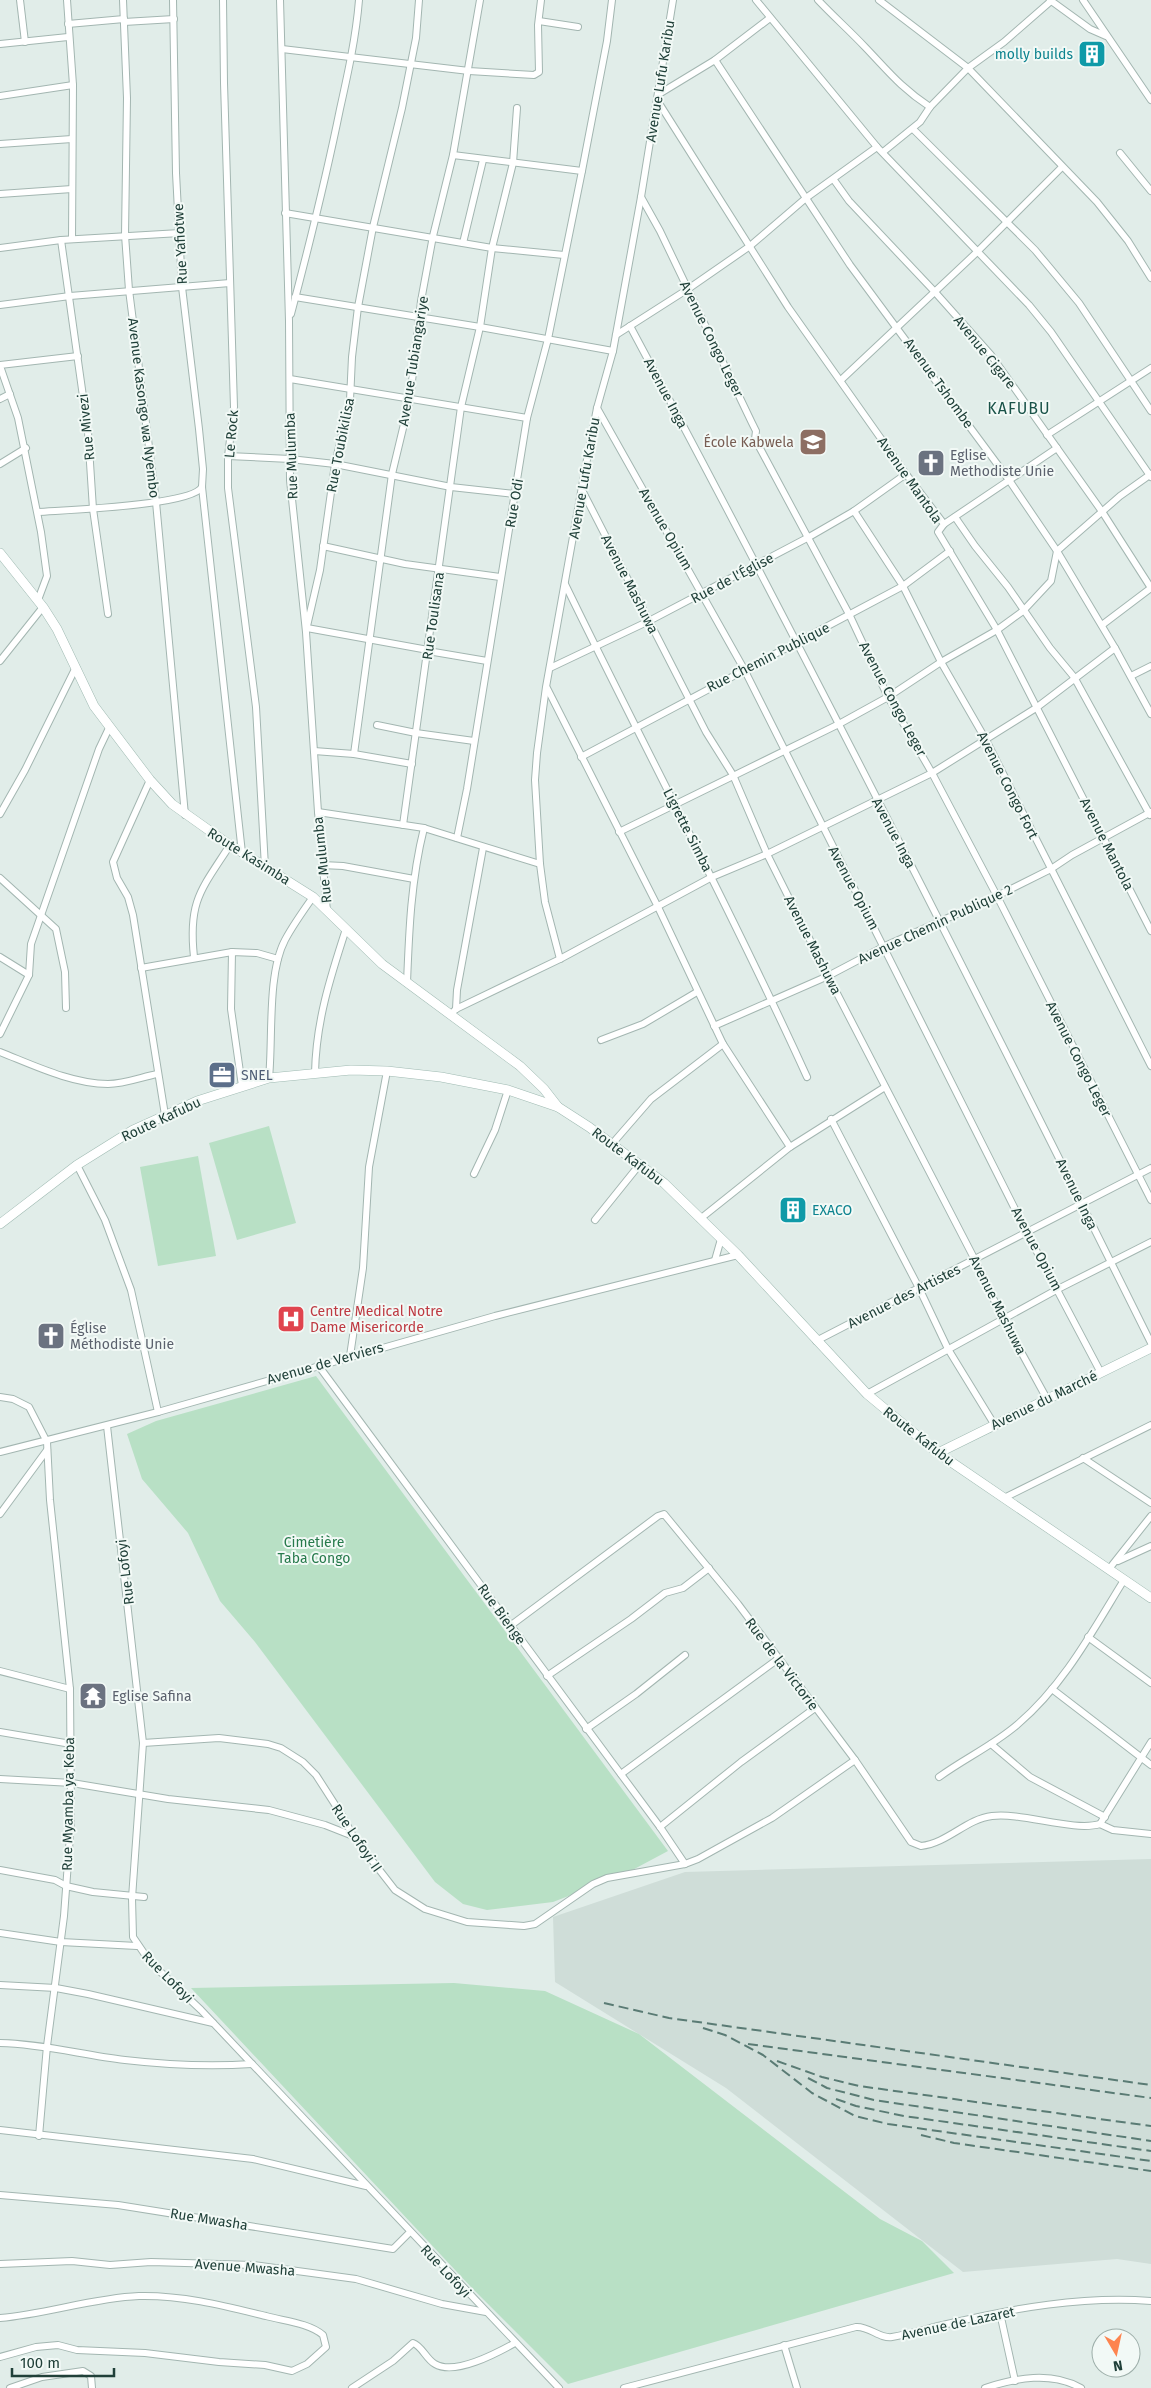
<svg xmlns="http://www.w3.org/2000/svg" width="1151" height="2388" viewBox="0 0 1151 2388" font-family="'Fira Sans',sans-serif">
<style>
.built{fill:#cfddd8}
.green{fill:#b8e0c5}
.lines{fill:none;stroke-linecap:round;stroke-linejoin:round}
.street-casing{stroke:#a3b6b1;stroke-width:8}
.secondary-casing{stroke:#9fbab2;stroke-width:10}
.street{stroke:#fff;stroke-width:6}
.secondary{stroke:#fff;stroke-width:9}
.rail{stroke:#5a7b74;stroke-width:2;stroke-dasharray:10 5;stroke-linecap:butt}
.labels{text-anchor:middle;stroke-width:4;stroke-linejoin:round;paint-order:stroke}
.culture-label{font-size:14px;fill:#0d838f;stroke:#f2f9f6;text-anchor:end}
.street-label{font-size:14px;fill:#204039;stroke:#f2f9f6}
.education-label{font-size:14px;fill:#785e54;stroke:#f2f9f6;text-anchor:end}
.worship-label{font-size:14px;fill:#5b616d;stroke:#f2f9f6;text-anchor:start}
.service-label{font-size:14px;fill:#4e5e75;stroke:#f2f9f6;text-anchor:start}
.health-label{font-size:14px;fill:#be3a42;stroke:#f2f9f6;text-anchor:start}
.park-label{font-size:14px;fill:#277a4c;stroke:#f2f9f6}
.quarter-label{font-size:16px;letter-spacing:1px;fill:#1a5349;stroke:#f2f9f6}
</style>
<rect width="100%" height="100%" fill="#e1ede9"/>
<path class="built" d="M 1151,1859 L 1151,2264 L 1117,2259 L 963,2272 L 726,2088 L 555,1982 L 553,1917 L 685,1872 Z"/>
<g class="green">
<path d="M 269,1126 L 296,1223 L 237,1240 L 209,1143 Z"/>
<path d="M 198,1156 L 216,1256 L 158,1266 L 140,1167 Z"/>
<path d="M 316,1376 L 668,1851 L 623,1875 L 553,1902 L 487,1910 L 463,1904 L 435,1882 L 255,1642 L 220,1601 L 188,1533 L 142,1479 L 127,1434 L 156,1421 Z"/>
<path d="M 454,1983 L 545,1991 L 639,2034 L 880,2219 L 922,2241 L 954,2273 L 568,2384 L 471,2287 L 191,1988 Z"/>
</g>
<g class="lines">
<defs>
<g id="street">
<path d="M 20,0 L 25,42"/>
<path d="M 67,0 L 73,85 L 72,239"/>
<path d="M 123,0 L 127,98 L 125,235 L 129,290 L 156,502 L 185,815"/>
<path d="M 173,0 L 176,173 L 182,287 L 199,429 L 203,469 L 202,487 L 242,853"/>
<path d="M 223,0 L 224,83 L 234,407 L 228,456 L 228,488 L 256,707 L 265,867"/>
<path d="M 280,0 L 289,321 L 290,480 L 306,632 L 318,812 L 327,911"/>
<path d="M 756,0 L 877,147 L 1029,305 L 1051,332 L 1151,477"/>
<path d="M 818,0 C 833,16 850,31 865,47 C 888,71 901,88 930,107"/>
<path d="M 879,0 L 968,68 L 1097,202 L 1128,241 L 1151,278"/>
<path d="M 1050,0 L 1090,29 L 1106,36"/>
<path d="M 1083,0 L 1151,100"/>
<path d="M 539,21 L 578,27"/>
<path d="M 124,22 L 174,19"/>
<path d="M 68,24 L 124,19"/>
<path d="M 0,44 L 68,37"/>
<path d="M 282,49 L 469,71 L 534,75 L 539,72 L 538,25 L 541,0"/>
<path d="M 715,60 L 850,265 L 1009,480 L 1057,551 L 1115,648 L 1151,714"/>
<path d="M 659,94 L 715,60 L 770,18"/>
<path d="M 0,96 L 73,85"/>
<path d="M 657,100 L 788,307 L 906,474 L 944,524 L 938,532 L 997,630 L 1151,931"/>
<path d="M 913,129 L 1035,250 L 1079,303 L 1151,411"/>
<path d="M 0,144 L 72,139"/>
<path d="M 883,152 L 920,122 L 930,107 L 968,68 L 1004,42 L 1051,1"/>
<path d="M 1120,153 L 1151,191"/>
<path d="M 453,155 L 582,171"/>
<path d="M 834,180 L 849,201 L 934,291 L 991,355 L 1103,513 L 1151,588"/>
<path d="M 0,194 L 72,189"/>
<path d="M 641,197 L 660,231 L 752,423 L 756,431 L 755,439 L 849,614 L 888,697 L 932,773 L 997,896 L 1151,1200"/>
<path d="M 285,213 L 492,248 L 564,255"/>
<path d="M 61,240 L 88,432 L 93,509 L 108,614"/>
<path d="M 463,243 L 483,160"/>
<path d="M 0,248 L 61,240 L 180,233"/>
<path d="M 295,297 L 480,327 L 613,351"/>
<path d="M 0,305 L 70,296 L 230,283"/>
<path d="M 291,314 C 309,246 326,178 340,109 C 348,73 356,37 359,0"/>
<path d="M 630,326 C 810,662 982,1002 1151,1343"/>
<path d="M 616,335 L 688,289 L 750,246 L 806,198 L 877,147"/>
<path d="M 0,365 L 78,356"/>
<path d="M 0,366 L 18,418 L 41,532 L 47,576 L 38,600"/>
<path d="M 290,379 L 527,418"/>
<path d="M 841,380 L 977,252 L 1062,167"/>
<path d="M 0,399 L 10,394"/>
<path d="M 597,408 L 744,669 L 1027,1233 L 1101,1373"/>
<path d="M 1047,435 L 1151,368"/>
<path d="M 228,456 L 290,459 L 335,464 L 451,487 L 515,494"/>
<path d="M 0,464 L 26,448"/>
<path d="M 582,490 L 706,732 L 733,775 L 767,854 L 828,976 L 975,1260 L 1003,1319 L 1047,1399"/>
<path d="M 854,511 L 903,586 L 941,662 L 986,740 L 1151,1066"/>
<path d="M 38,512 C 64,510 191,506 202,487"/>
<path d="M 955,517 L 975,546 L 1008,587 L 1050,648 L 1074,677 L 1150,815"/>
<path d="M 944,524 L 1057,448"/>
<path d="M 323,546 L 405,564 L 500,577"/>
<path d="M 565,584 C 645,749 731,910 807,1077"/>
<path d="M 1102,625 L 1151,588"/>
<path d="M 307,626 L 320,570 L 335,464 L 350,400 L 352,357 L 358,307 L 373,227 L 402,108 L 416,38 L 419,0"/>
<path d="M 307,628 L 428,650"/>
<path d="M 428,651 L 487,661"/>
<path d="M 0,661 L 43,607"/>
<path d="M 550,668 L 649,621 L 809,537 L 854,511 L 906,474"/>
<path d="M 1131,676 L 1151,666"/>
<path d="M 547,688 L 658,907 L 723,1044 L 790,1147"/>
<path d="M 377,725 L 416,733 L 474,741"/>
<path d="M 314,751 L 354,754 L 412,764"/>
<path d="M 354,754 L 392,474 L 410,399 L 421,301 L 433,236 L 453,155 L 480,0"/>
<path d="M 581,757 L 903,586 L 950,551"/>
<path d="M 150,780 L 113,862 L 117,878 L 128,897 L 133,915 L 165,1115"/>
<path d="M 318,812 L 424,828 L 540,864"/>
<path d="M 0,814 L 25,770 L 76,667"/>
<path d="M 403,825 L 461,407 L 480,327 L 492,248 L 513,163 L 517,108"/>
<path d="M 619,832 L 839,724 L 888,697 L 941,662 L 997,630 L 1023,611 L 1051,581 L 1057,551 L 1120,496 L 1151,474"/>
<path d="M 457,838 L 467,789 L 527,418 L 548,339 L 582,171 L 607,41 L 612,0"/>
<path d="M 322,865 L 343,866 L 414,879"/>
<path d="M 0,878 L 56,929 L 65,972 L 66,1008"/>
<path d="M 232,952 L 231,1009 L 242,1086"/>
<path d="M 0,957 L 29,975"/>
<path d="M 194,957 C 188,901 201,890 230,845"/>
<path d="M 560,959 L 545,902 L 540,864 L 535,780 L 537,753 L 546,687 L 585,470 L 597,408 L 613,351 L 641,197 L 673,0"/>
<path d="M 141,968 L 232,952 L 257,953 L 278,959"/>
<path d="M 407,983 C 409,931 411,880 424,828"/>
<path d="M 456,1009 L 457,990 L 483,848"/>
<path d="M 451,1014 L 456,1009 L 560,959 L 712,877 L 767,854 L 932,773 L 1036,708 L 1115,648"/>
<path d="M 714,1026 L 828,976 L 885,946 L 997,896 L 1051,869 L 1072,855 L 1151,812"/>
<path d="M 0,1034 L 29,975 L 31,944 L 99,749 L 109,728"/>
<path d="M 601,1040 L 643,1024 L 697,992"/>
<path d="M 0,1052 C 33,1065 72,1084 108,1084 C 124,1084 142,1077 157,1074"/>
<path d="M 315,1073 C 316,1022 330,978 346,929"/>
<path d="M 269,1078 C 273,1039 267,974 285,940 C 293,925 303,911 313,897"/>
<path d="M 831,1119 L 919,1288 L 948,1349 L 994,1424"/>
<path d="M 612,1144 L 651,1099 L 723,1044"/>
<path d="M 77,1165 L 105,1220 L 131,1290 L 158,1412"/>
<path d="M 474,1174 L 495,1130 L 508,1090"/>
<path d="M 700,1219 L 790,1147 L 885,1087"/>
<path d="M 595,1220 L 640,1164"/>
<path d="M 715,1260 L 721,1239"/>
<path d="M 816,1341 L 1151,1168"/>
<path d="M 350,1356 L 363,1268 L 369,1167 L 387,1071"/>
<path d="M 318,1365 L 660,1827 L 685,1864"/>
<path d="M 867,1394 L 1058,1289 L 1151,1242"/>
<path d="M 0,1397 L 13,1399 L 29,1407 L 47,1442 L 50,1500 L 70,1689 L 71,1822 L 64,1916 L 47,2046 L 39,2136"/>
<path d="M 107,1426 L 143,1743 L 132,1898 L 133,1937 L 150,1962 L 201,2010 L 559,2388"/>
<path d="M 0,1452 L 158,1412 L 495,1316 L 738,1255"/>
<path d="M 1083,1458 L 1151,1503"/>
<path d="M 1004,1498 L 1151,1425"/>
<path d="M 0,1514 L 47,1450"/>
<path d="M 1118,1561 L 1151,1546"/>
<path d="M 1109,1569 L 1151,1516"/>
<path d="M 510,1626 L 658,1516 L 664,1514 L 738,1604 L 855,1760 L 911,1842 L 921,1846 C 948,1843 966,1819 992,1816 C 1022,1812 1073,1832 1100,1824 L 1151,1742"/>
<path d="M 1088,1637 L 1151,1683"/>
<path d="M 0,1671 L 70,1689"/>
<path d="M 547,1676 L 631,1619 L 665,1593 L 683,1588 L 709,1568"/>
<path d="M 1052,1689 L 1151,1765"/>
<path d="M 586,1729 L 636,1694 L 685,1655"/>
<path d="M 0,1732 L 71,1744"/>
<path d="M 143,1743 L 219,1738 L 268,1744 L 281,1748 L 303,1762 L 316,1775 L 343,1817 L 353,1836 L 395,1890 L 425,1909 L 467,1922 L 524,1926 L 535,1924 L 593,1884 L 607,1878 L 685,1864 L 698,1859 L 772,1818 L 855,1760"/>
<path d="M 991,1744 L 1030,1777 L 1105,1817"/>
<path d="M 621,1774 L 778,1659"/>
<path d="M 939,1777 C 965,1758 994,1745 1018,1724 C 1064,1685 1093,1630 1124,1580"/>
<path d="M 0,1779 L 72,1783 L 168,1799 L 269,1810 L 325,1825 L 353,1836"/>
<path d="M 1100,1824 L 1113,1830 L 1151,1834"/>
<path d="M 660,1827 L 741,1762 L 815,1708"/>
<path d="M 0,1870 L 55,1880 L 66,1886 L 93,1892 L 144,1897"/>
<path d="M 0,1933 L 61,1942 L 137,1946"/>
<path d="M 0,1985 L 56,1988 L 88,1994 L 213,2023"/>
<path d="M 0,2043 C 44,2044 82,2055 125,2060 C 168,2065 209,2067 252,2064"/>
<path d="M 0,2130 L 253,2159 L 366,2186"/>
<path d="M 0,2195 L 118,2205 L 393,2249 L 410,2232"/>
<path d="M 0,2264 L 72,2261 L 110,2265 L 151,2262 L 253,2265 L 356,2279 L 442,2304 L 486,2312"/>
<path d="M 1000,2313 L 1015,2381"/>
<path d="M 0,2318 C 47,2314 92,2298 139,2296 C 182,2295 225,2306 266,2316 C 284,2321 309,2323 323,2335 L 326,2347 L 307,2364 L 292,2371 L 265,2365 L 219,2362 L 145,2353 L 77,2350 L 58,2345 L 36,2347 L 0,2357"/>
<path d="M 784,2345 L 797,2388"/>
<path d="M 10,2388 L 42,2377 L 83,2371 L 91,2376 L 92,2388"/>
<path d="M 352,2388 L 393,2361 L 413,2343 C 422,2346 426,2359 435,2364 C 455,2376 497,2353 515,2343"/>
<path d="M 624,2388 L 856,2327 C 869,2326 880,2339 892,2337 C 910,2334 929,2328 947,2324 C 1014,2308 1082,2296 1151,2301"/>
<path d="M 985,2388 C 1016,2378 1051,2371 1081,2388"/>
</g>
<g id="secondary">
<path d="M 0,553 L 43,607 L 57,629 L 94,706 L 150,780 L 172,804 L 224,841 L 313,897 L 382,964 L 520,1066 L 544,1089 L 558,1107"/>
<path d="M 0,1224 L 77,1165 L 133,1130 L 197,1101 L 269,1078 L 351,1070 L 387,1071 L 441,1077 L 508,1090 L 558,1107 L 589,1127 L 664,1183 L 738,1255 L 867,1394 L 938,1453 L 1151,1598"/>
<path d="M 938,1453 L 1151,1348"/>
</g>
</defs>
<use href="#street" class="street-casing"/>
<use href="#secondary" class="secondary-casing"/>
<use href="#street" class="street"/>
<use href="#secondary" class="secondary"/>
<g class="rail">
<path d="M 604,2003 L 669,2018 L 1151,2085"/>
<path d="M 703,2028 L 725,2035 L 763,2055 L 812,2093 L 855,2116 L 888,2124 L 1151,2161"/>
<path d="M 748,2044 L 1151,2098"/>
<path d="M 777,2061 L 822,2077 L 859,2086 L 1151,2126"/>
<path d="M 808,2078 L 827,2088 L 874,2100 L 1151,2141"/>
<path d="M 836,2099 L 856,2106 L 904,2116 L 1151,2151"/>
<path d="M 921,2135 L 954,2143 L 1151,2171"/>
</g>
</g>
<defs>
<symbol id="building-square" viewBox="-11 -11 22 22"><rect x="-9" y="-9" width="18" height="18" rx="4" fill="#0f9aa8" stroke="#f2f9f6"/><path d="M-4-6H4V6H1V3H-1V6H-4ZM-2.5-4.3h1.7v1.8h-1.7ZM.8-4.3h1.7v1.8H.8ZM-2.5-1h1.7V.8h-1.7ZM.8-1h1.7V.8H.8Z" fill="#fff"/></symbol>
<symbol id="school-square" viewBox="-11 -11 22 22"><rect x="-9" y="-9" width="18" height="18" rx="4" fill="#8d6e63" stroke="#f2f9f6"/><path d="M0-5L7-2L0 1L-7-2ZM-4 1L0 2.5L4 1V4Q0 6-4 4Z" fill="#fff"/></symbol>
<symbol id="church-square" viewBox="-11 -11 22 22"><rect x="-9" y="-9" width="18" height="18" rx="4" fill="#6b7280" stroke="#f2f9f6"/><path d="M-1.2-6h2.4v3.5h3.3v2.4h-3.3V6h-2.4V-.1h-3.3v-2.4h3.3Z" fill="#fff"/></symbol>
<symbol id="office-square" viewBox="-11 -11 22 22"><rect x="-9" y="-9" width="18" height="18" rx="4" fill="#5c6f8a" stroke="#f2f9f6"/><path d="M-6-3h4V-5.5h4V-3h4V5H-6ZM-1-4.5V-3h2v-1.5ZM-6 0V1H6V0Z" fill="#fff"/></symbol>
<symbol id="hospital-square" viewBox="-11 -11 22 22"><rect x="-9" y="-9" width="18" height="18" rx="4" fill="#e0444e" stroke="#f2f9f6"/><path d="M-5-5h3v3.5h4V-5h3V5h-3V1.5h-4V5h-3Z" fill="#fff"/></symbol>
<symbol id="temple-square" viewBox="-11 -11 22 22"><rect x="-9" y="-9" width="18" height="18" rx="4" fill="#6b7280" stroke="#f2f9f6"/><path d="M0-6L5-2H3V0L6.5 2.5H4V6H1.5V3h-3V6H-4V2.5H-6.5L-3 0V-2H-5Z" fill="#fff"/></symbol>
</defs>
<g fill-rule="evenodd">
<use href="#building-square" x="1076" y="38" width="32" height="32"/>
<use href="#school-square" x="797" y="426" width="32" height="32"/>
<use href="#church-square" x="915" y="447" width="32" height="32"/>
<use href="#office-square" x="206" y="1059" width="32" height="32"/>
<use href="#building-square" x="777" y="1194" width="32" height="32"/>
<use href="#hospital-square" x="275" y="1303" width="32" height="32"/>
<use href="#church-square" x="35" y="1320" width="32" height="32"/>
<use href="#temple-square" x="77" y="1680" width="32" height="32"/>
</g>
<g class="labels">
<g class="culture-label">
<text x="1073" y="59">molly builds</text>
<text x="812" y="1215" text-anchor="start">EXACO</text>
</g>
<g class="street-label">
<text transform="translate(660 81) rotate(-81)" y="5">Avenue Lufu Karibu</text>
<text transform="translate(180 244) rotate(-93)" y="5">Rue Yafiotwe</text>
<text transform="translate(712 339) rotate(64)" y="5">Avenue Congo Leger</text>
<text transform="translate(985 352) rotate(51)" y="5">Avenue Cigare</text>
<text transform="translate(413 361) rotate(-81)" y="5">Avenue Tubiangariye</text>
<text transform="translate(939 383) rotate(54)" y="5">Avenue Tshombe</text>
<text transform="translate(666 393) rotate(62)" y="5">Avenue Inga</text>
<text transform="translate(144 408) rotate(83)" y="5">Avenue Kasongo wa Nyembo</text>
<text transform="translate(86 427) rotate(-96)" y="5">Rue Mivezi</text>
<text transform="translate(231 434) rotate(-85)" y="5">Le Rock</text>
<text transform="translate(340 445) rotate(-79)" y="5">Rue Toubikilisa</text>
<text transform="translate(291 456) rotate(-92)" y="5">Rue Mulumba</text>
<text transform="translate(584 478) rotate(-80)" y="5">Avenue Lufu Karibu</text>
<text transform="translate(910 480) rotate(55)" y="5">Avenue Mantola</text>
<text transform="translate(514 503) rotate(-80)" y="5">Rue Odi</text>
<text transform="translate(666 529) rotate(60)" y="5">Avenue Opium</text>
<text transform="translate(732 578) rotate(-28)" y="5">Rue de l'Église</text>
<text transform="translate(630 584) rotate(63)" y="5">Avenue Mashuwa</text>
<text transform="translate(433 616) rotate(-82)" y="5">Rue Toulisana</text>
<text transform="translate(768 657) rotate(-27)" y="5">Rue Chemin Publique</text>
<text transform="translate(893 699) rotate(62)" y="5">Avenue Congo Leger</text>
<text transform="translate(1008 785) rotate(63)" y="5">Avenue Congo Fort</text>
<text transform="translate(688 830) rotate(63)" y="5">Ligrette Simba</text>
<text transform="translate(894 833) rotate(62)" y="5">Avenue Inga</text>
<text transform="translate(1107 844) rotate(63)" y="5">Avenue Mantola</text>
<text transform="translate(249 856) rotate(32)" y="5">Route Kasimba</text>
<text transform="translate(322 860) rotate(-96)" y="5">Rue Mulumba</text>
<text transform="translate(854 888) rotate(62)" y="5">Avenue Opium</text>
<text transform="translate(935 924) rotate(-25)" y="5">Avenue Chemin Publique 2</text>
<text transform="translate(813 945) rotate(63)" y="5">Avenue Mashuwa</text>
<text transform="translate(1079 1059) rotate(63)" y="5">Avenue Congo Leger</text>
<text transform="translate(161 1119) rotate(-25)" y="5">Route Kafubu</text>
<text transform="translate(628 1156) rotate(37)" y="5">Route Kafubu</text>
<text transform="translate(1077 1194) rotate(64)" y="5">Avenue Inga</text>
<text transform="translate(1037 1249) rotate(62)" y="5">Avenue Opium</text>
<text transform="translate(904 1296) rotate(-27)" y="5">Avenue des Artistes</text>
<text transform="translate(998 1305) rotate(63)" y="5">Avenue Mashuwa</text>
<text transform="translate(325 1363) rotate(-16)" y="5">Avenue de Verviers</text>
<text transform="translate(1044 1400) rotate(-26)" y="5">Avenue du Marché</text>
<text transform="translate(919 1436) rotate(38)" y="5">Route Kafubu</text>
<text transform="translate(125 1572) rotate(-97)" y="5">Rue Lofoyi</text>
<text transform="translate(502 1614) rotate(54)" y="5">Rue Bienge</text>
<text transform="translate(782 1664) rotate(53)" y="5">Rue de la Victorie</text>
<text transform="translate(68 1804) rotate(-89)" y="5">Rue Myamba ya Keba</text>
<text transform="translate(357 1838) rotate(56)" y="5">Rue Lofoyi II</text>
<text transform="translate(168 1977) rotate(45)" y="5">Rue Lofoyi</text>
<text transform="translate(209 2219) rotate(9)" y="5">Rue Mwasha</text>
<text transform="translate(245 2267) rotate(4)" y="5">Avenue Mwasha</text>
<text transform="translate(446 2271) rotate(47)" y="5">Rue Lofoyi</text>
<text transform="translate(958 2323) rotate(-12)" y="5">Avenue de Lazaret</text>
</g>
<g class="education-label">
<text x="794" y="447">École Kabwela</text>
</g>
<g class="worship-label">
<text x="950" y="460">Eglise<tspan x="950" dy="16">Methodiste Unie</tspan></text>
<text x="70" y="1333">Église<tspan x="70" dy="16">Méthodiste Unie</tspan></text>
<text x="112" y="1701">Eglise Safina</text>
</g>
<g class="service-label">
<text x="241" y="1080">SNEL</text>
</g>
<g class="health-label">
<text x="310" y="1316">Centre Medical Notre<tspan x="310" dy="16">Dame Misericorde</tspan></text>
</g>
<g class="park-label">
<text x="314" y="1547">Cimetière<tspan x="314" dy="16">Taba Congo</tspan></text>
</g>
<g class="quarter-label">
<text x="1019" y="414">KAFUBU</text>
</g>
</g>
<g transform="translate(1116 2353) rotate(171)"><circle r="24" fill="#f2f9f6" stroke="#9eafaa"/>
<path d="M0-4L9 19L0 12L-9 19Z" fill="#fd844f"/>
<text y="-8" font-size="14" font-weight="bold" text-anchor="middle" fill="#204039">N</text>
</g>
<path d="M12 2368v8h102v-8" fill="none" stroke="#204039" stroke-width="2.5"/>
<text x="20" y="2368" font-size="15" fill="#204039" stroke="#f2f9f6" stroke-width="4" paint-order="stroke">100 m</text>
</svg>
